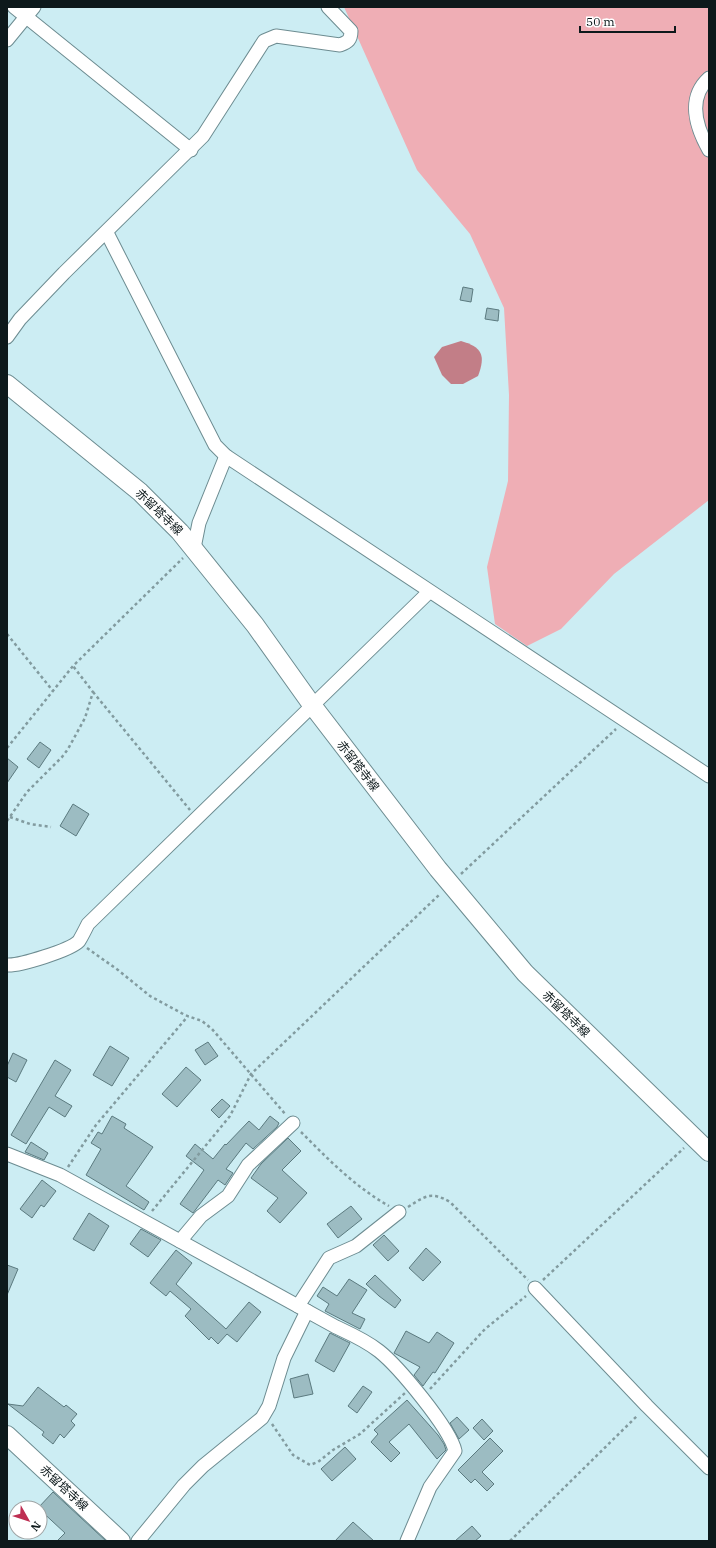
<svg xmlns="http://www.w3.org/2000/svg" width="716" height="1548" viewBox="0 0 716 1548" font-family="'IBM Plex Serif','Noto Sans JP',serif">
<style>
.green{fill:#efaeb5}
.water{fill:#c27e87}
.building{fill:#9cbcc2;stroke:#5b7a7f}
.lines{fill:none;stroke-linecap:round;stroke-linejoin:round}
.minor-casing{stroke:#6d8c91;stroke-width:15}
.secondary-casing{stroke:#6d8c91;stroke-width:20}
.path{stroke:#829b9f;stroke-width:2.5;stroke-dasharray:3 3;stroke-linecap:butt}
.minor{stroke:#fff;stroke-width:13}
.secondary{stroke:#fff;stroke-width:18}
.labels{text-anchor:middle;stroke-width:4;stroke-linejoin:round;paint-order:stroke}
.street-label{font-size:12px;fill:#0d191b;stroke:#fff}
</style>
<rect width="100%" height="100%" fill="#ccedf3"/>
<path class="green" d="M 344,7 L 709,7 L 709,500 L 614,574 L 561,629 L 527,646 L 495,624 L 487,567 L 508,481 L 509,395 L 504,308 L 470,234 L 417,170 Z"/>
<path class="water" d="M 461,341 C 482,347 486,355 478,376 L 463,384 L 451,384 L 442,375 L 434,357 L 442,347 Z"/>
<g class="building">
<path d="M 463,287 L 473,289 L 471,302 L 460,300 Z"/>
<path d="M 487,308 L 499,310 L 498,321 L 485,319 Z"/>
<path d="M 40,742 L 51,750 L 39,768 L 27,759 Z"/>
<path d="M 7,758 L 18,767 L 7,783 Z"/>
<path d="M 73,804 L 89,814 L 76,836 L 60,826 Z"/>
<path d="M 208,1042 L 218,1056 L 205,1065 L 195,1050 Z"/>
<path d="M 110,1046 L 129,1058 L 112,1086 L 93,1075 Z"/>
<path d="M 13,1053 L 27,1060 L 16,1082 L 7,1077 L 7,1066 Z"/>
<path d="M 55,1060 L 71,1070 L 55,1096 L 72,1106 L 65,1117 L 49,1107 L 26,1144 L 11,1135 Z"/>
<path d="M 186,1067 L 201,1080 L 177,1107 L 162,1094 Z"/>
<path d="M 222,1099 L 230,1106 L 219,1118 L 211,1110 Z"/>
<path d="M 112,1116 L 126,1124 L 124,1128 L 153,1147 L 126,1186 L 149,1202 L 144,1210 L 86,1175 L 101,1149 L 91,1143 L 98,1132 L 102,1134 Z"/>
<path d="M 270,1116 L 279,1123 L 277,1127 L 253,1149 L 246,1143 L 226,1169 L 233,1173 L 225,1185 L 218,1180 L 193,1213 L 180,1204 L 204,1170 L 186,1156 L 195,1144 L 213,1159 L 225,1144 L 226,1145 L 249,1121 L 259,1130 Z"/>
<path d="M 288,1138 L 301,1151 L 282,1170 L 307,1193 L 280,1223 L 267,1211 L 278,1198 L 251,1178 L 261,1164 Z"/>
<path d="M 31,1142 L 48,1153 L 44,1160 L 25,1152 Z"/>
<path d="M 42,1180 L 56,1191 L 44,1207 L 41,1205 L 32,1218 L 20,1209 Z"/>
<path d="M 351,1206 L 362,1219 L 338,1238 L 327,1224 Z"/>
<path d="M 89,1213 L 109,1226 L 94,1251 L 73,1239 Z"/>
<path d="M 141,1229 L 161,1240 L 148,1257 L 130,1244 Z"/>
<path d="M 384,1235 L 399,1251 L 388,1261 L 373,1245 Z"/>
<path d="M 426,1248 L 441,1262 L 423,1281 L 409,1268 Z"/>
<path d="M 176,1250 L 192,1263 L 176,1284 L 226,1329 L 249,1302 L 261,1312 L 237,1342 L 227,1334 L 218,1344 L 211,1337 L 209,1340 L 185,1316 L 191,1309 L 170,1291 L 166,1296 L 150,1283 Z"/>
<path d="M 7,1265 L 18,1269 L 7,1295 Z"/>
<path d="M 375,1275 L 401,1300 L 395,1308 L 379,1296 L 366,1284 Z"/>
<path d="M 349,1279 L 367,1290 L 352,1313 L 365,1319 L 360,1329 L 325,1311 L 329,1304 L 317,1296 L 323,1287 L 337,1296 Z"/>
<path d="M 406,1331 L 429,1343 L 437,1332 L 454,1343 L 435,1373 L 433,1372 L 423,1386 L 414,1375 L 420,1367 L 394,1353 Z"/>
<path d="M 330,1333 L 350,1343 L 334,1372 L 315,1361 Z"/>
<path d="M 308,1374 L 313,1394 L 294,1398 L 290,1379 Z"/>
<path d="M 363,1386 L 372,1392 L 357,1413 L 348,1406 Z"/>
<path d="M 38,1387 L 64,1407 L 66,1405 L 77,1414 L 71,1421 L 75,1425 L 64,1438 L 60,1434 L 53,1444 L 42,1435 L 44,1432 L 8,1404 L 23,1406 Z"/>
<path d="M 407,1400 L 438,1435 L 444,1444 L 446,1450 L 437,1459 L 409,1424 L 389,1442 L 400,1453 L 391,1462 L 371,1442 L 378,1434 L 374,1430 Z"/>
<path d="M 457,1417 L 469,1430 L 459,1439 L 450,1423 Z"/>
<path d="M 482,1419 L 493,1431 L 484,1440 L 473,1428 Z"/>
<path d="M 490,1438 L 503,1451 L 482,1472 L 494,1484 L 487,1491 L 475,1479 L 471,1483 L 458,1470 Z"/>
<path d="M 345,1447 L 356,1459 L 332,1481 L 321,1469 Z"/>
<path d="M 53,1492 L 106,1541 L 57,1541 L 65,1533 L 38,1508 Z"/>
<path d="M 353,1522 L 374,1541 L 335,1541 Z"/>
<path d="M 472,1526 L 481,1536 L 475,1541 L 455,1541 Z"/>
</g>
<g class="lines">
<defs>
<g id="minor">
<path d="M 14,7 L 191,150"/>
<path d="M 7,40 L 34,7"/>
<path d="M 709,78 C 687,98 696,127 709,150"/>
<path d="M 107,233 L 215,445 L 226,456 L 709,776"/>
<path d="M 7,337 L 20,319 L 64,273 L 203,136 L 264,41 L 276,36 L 340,45 C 348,42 351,40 351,31 L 328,7"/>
<path d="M 194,548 L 199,523 L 226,456"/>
<path d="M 7,965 C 19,966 71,950 79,941 C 82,936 85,930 88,924 L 429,592"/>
<path d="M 7,1154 L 60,1175 L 336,1327 C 351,1334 365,1340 379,1351 C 398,1366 450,1428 455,1451 L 430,1487 L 407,1541"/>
<path d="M 180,1241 L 201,1216 L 228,1196 L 248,1165 L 293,1123"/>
<path d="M 535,1288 L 647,1406 L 709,1468"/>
<path d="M 298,1306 L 329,1258 L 356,1246 L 399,1212"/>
<path d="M 138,1541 L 184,1485 L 203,1466 L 262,1418 L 269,1406 L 284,1358 L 307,1311"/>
</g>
<g id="secondary">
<path d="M 7,384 L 140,492 L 180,532 L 255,625 L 312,705 L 438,869 L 525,973 L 709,1152"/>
<path d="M 7,1435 L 121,1541"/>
</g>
</defs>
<use href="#minor" class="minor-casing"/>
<use href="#secondary" class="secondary-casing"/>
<g class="path">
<path d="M 7,634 L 53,691"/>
<path d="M 93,692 L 190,810"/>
<path d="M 7,748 L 73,666 L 183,558"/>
<path d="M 10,817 L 30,824 L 51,827"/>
<path d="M 7,821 L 27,792 L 62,757 L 68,749 L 85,718 L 93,692 L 73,666"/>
<path d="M 461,874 L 616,729"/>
<path d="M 87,948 L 118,970 L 150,996 L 185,1015 L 202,1021 L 212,1029 L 286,1115"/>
<path d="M 301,1132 C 328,1159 355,1187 389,1206"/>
<path d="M 68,1167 L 96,1125 L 188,1016"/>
<path d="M 408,1207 C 425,1196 431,1191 450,1202 L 528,1280"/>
<path d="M 152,1211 L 230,1116 L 251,1074 L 440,894"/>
<path d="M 543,1280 L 684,1148"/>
<path d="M 430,1389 L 485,1329 L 526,1296"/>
<path d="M 272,1424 L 293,1455 L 310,1465 L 318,1462 L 333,1450 L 360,1434 L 405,1393"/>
<path d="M 510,1541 L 638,1415"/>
</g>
<use href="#minor" class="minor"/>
<use href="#secondary" class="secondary"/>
</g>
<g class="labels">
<g class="street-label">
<text transform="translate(159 512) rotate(44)" y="4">赤留塔寺線</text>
<text transform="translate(358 766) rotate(52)" y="4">赤留塔寺線</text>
<text transform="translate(566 1014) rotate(44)" y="4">赤留塔寺線</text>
<text transform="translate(64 1488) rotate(43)" y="4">赤留塔寺線</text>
</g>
</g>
<rect width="716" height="1548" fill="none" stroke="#0d191b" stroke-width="16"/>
<g transform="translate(28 1520) rotate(129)"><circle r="19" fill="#ffffff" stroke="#9ea3a4"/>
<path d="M0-3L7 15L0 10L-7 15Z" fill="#be2e52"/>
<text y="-6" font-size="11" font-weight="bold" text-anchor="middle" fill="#0d191b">N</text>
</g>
<path d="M580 26v6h95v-6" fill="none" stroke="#0d191b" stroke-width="2"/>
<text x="586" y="26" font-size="12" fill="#0d191b" stroke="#ffffff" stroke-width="3" paint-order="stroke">50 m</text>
</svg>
